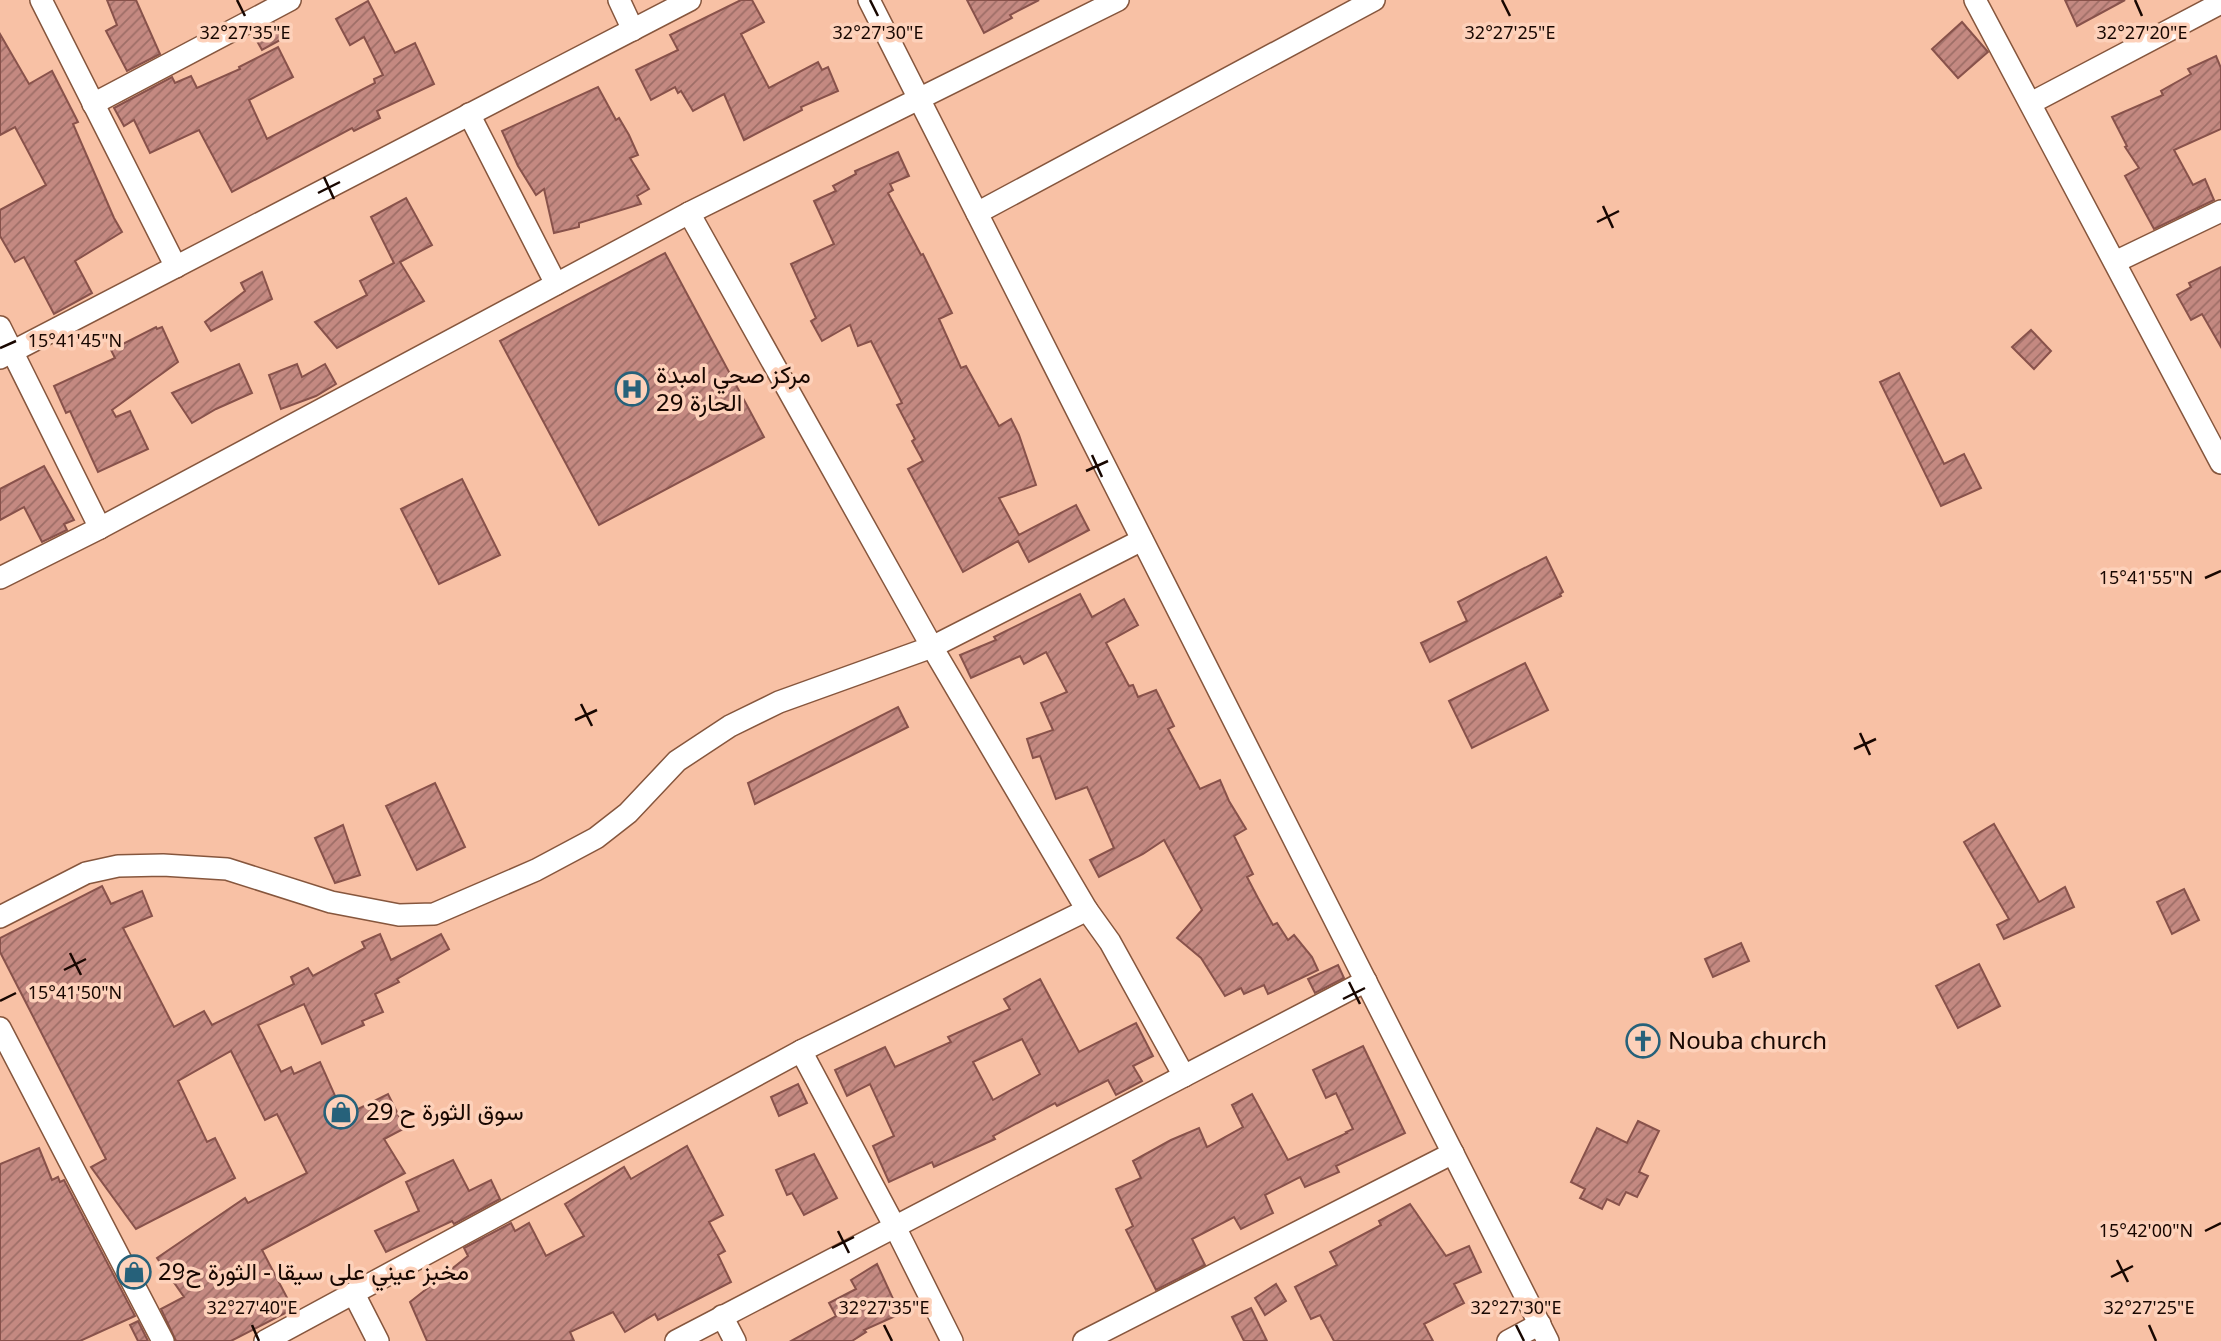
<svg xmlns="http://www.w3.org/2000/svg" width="2221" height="1341" viewBox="0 0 2221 1341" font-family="'Noto Sans',Vazirmatn,sans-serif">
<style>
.building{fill:url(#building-hatch);stroke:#88524b;stroke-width:2;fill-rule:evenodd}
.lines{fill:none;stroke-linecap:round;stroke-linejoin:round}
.minor-casing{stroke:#86563d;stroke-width:24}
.minor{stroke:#fff;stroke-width:21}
.ticks{fill:none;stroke:#180701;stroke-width:2.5}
.labels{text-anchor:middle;stroke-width:7;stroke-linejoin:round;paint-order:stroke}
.poi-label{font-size:24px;fill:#180701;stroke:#fdd1ba;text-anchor:start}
.ticks-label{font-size:18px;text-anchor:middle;fill:#180701;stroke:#fdd1ba;stroke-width:7;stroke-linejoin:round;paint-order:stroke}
</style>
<defs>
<pattern id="building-hatch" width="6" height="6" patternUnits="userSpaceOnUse" patternTransform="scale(1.75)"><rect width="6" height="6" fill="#c48981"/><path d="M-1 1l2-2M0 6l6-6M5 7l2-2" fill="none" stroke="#9e6e67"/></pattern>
</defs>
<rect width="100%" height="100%" fill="#f8c1a5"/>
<g class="building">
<path d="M 107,0 L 136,0 L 160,54 L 127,71 L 106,31 L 117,25 Z"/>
<path d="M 741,0 L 752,0 L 764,22 L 741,34 L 769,88 L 818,62 L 822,70 L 828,67 L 838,91 L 801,107 L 802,110 L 744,140 L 724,94 L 693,111 L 681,91 L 678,93 L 675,87 L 651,100 L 636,70 L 678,50 L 670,35 Z"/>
<path d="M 967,0 L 1039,0 L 1010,15 L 1012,18 L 984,33 Z"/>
<path d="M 2065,0 L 2125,0 L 2077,26 Z"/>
<path d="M 368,1 L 395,53 L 415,43 L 434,84 L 377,111 L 380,118 L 354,131 L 352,128 L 232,192 L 199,130 L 150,153 L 134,120 L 124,126 L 114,108 L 172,77 L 175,83 L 191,76 L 197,88 L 240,69 L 239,67 L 278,47 L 293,77 L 249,100 L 267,139 L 375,83 L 374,79 L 383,75 L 364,37 L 350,45 L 336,19 Z"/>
<path d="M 1962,22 L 1988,52 L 1958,78 L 1932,49 Z"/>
<path d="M 274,23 L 282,39 L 262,50 L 253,34 Z"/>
<path d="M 0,34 L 29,84 L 52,71 L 78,122 L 73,124 L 114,218 L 122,232 L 75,261 L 92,293 L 54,314 L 24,257 L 15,262 L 0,236 L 0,210 L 46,185 L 15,127 L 0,135 Z"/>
<path d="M 2216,56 L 2221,68 L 2221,129 L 2174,150 L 2193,185 L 2205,179 L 2214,200 L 2154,229 L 2125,176 L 2139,168 L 2125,147 L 2127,146 L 2112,117 L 2163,95 L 2161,91 L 2191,74 L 2188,69 Z"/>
<path d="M 598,87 L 616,120 L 619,118 L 629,135 L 638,155 L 630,158 L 649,189 L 637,196 L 641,204 L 579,223 L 579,227 L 554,233 L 544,189 L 536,195 L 518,166 L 502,131 Z"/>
<path d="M 898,152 L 909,176 L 890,184 L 893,190 L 888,193 L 921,255 L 923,254 L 952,313 L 939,319 L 961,368 L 966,366 L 999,426 L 1011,419 L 1019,435 L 1036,485 L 999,498 L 1019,535 L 1076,505 L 1089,530 L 1029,562 L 1018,541 L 963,572 L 908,469 L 923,461 L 912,441 L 915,439 L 897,405 L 902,403 L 871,341 L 858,346 L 850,325 L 822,341 L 811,321 L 816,318 L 791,264 L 834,244 L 814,201 L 836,191 L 833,186 L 856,174 L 855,171 Z"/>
<path d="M 406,198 L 432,245 L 400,262 L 424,301 L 337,348 L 315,322 L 367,295 L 360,281 L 394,263 L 371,217 Z"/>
<path d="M 665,253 L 764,437 L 599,525 L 500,341 Z"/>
<path d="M 2221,267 L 2221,347 L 2202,314 L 2191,320 L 2177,295 L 2191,287 L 2189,283 Z"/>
<path d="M 262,272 L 272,299 L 211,331 L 205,322 L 245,291 L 241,283 Z"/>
<path d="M 156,327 L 157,329 L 162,327 L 178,362 L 112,410 L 116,417 L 130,411 L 148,449 L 98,472 L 70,411 L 66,413 L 54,386 L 115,358 L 111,350 Z"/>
<path d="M 2031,330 L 2051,351 L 2034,369 L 2012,347 Z"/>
<path d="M 239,364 L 252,393 L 216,409 L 192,423 L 172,393 Z"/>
<path d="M 297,364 L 302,377 L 325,364 L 336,384 L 316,396 L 281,409 L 269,375 Z"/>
<path d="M 1899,373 L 1944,464 L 1964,454 L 1981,488 L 1941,506 L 1880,382 Z"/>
<path d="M 44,466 L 74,520 L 64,524 L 67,530 L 42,542 L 24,507 L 0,520 L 0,489 Z"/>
<path d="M 462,479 L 500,555 L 439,584 L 401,509 Z"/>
<path d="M 1546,557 L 1563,592 L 1560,594 L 1561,596 L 1430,662 L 1421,643 L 1467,621 L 1458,602 Z"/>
<path d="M 1080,594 L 1092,617 L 1124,599 L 1138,625 L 1106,643 L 1129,686 L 1133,685 L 1138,697 L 1156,690 L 1174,726 L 1168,729 L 1200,789 L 1220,780 L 1229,801 L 1246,829 L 1234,836 L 1253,874 L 1247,877 L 1258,898 L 1273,925 L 1277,923 L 1288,940 L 1294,935 L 1312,957 L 1318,970 L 1268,994 L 1264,985 L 1244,994 L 1241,988 L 1225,996 L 1201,958 L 1177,938 L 1202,910 L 1164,840 L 1143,854 L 1099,877 L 1090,860 L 1114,848 L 1087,787 L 1056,799 L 1040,756 L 1033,758 L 1027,739 L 1053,730 L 1041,703 L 1067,692 L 1046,652 L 1024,664 L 1020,656 L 971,678 L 960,655 L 996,640 L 994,637 Z"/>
<path d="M 1525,663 L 1548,710 L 1472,748 L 1449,701 Z"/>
<path d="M 898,707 L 908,727 L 755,804 L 748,783 Z"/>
<path d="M 435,783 L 465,847 L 417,870 L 386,806 Z"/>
<path d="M 1994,824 L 2039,902 L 2065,887 L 2074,907 L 2004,939 L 1997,925 L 2009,919 L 1964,842 Z"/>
<path d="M 343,825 L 360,875 L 335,883 L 315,838 Z"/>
<path d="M 102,886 L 111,904 L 142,891 L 152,916 L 123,928 L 174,1027 L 204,1011 L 212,1025 L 294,984 L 291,977 L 308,968 L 313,976 L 365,948 L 362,942 L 380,934 L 391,960 L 441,934 L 449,949 L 397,979 L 399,982 L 375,994 L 383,1012 L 362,1021 L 364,1025 L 322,1044 L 304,1004 L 258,1025 L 281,1072 L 291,1067 L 294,1074 L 320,1062 L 344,1116 L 388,1094 L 405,1128 L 384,1139 L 405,1173 L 262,1250 L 293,1309 L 231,1341 L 176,1341 L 161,1309 L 184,1297 L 157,1258 L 245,1198 L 248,1203 L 307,1173 L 277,1114 L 265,1120 L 231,1051 L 178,1081 L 207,1142 L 215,1138 L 235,1178 L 136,1229 L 91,1167 L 106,1159 L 0,952 L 0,938 Z"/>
<path d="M 2184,889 L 2199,920 L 2172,934 L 2157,902 Z"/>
<path d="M 1741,943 L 1749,961 L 1713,977 L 1705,959 Z"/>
<path d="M 1979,964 L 2000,1006 L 1958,1028 L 1936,986 Z"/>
<path d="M 1338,965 L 1344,978 L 1315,993 L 1308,979 Z"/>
<path d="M 1040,979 L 1079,1052 L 1136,1023 L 1153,1056 L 1133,1066 L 1142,1081 L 1116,1095 L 1108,1080 L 1057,1106 L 1055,1103 L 993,1136 L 995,1139 L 934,1167 L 932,1162 L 889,1182 L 873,1146 L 894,1136 L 870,1084 L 847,1096 L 835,1070 L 885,1047 L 895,1067 L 951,1042 L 948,1037 L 1010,1009 L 1004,999 ZM 1022,1039 L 1040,1074 L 993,1100 L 973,1062 Z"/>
<path d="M 1363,1046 L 1405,1133 L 1336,1166 L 1339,1172 L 1305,1187 L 1300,1177 L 1265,1195 L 1273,1213 L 1241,1229 L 1234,1217 L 1192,1239 L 1205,1265 L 1156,1290 L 1126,1230 L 1133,1226 L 1116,1189 L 1141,1178 L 1133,1161 L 1171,1140 L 1199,1128 L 1207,1147 L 1243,1127 L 1232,1105 L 1252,1094 L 1288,1160 L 1347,1133 L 1346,1132 L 1353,1129 L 1336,1093 L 1326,1098 L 1313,1070 Z"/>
<path d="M 798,1084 L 807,1103 L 779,1116 L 771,1097 Z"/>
<path d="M 1638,1121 L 1659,1131 L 1639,1172 L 1648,1176 L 1637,1197 L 1626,1192 L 1619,1205 L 1607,1199 L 1602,1209 L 1580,1198 L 1585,1189 L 1571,1182 L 1597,1128 L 1627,1143 Z"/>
<path d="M 687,1146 L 723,1215 L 709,1222 L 725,1251 L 718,1255 L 731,1282 L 658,1320 L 655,1314 L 625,1332 L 613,1312 L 570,1332 L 574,1341 L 427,1341 L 410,1302 L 468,1256 L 464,1248 L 511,1223 L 515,1231 L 529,1223 L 546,1256 L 584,1236 L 565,1204 L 624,1167 L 631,1179 Z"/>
<path d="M 39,1148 L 52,1180 L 58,1177 L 60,1182 L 64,1180 L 135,1316 L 80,1341 L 0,1341 L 0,1164 Z"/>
<path d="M 814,1154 L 837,1198 L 804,1215 L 792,1193 L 787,1195 L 776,1170 Z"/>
<path d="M 453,1160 L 469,1191 L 491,1180 L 500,1199 L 454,1224 L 452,1221 L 386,1252 L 375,1231 L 419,1211 L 406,1182 Z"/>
<path d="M 1410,1204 L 1446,1256 L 1469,1246 L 1481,1272 L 1454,1284 L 1464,1303 L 1424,1324 L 1433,1341 L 1334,1341 L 1320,1315 L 1311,1319 L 1295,1287 L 1337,1265 L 1330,1252 L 1381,1225 L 1379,1221 Z"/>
<path d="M 877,1264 L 900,1314 L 864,1330 L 866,1332 L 852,1341 L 791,1341 L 836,1316 L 829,1303 L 856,1289 L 851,1280 Z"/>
<path d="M 1276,1284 L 1286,1301 L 1265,1315 L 1255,1298 Z"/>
<path d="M 1251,1308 L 1267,1341 L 1244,1341 L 1232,1317 Z"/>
<path d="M 138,1321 L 148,1341 L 138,1341 L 130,1325 Z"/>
</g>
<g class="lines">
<defs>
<g id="minor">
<path d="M 41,0 L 176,267"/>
<path d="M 619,0 L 633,30"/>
<path d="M 869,0 L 1548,1341"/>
<path d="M 1975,0 L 2221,463"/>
<path d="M 2031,103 L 2221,3"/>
<path d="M 93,104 L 290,0"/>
<path d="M 469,114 L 556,284"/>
<path d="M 689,213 L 932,647 L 1087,910"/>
<path d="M 977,213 L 1374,0"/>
<path d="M 2115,262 L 2221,211"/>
<path d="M 0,327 L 100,528"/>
<path d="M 0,358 L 690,0"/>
<path d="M 0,578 L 100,528 L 689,213 L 1118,0"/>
<path d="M 0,917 L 86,873 L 118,866 L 163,865 L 227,869 L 331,902 L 399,915 L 434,914 L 536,870 L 596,838 L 628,813 L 677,761 L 730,726 L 779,702 L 932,647 L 1142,540"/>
<path d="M 0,1028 L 163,1341"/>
<path d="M 801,1051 L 895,1227 L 952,1341"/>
<path d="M 354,1294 L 378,1341"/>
<path d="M 722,1316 L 735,1341"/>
<path d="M 265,1341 L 801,1051 L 1087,910 L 1110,942 L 1184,1076"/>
<path d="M 676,1341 L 1366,981"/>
<path d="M 1084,1341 L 1453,1153"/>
<path d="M 1508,1341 L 1540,1324"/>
</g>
</defs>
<use href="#minor" class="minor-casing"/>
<use href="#minor" class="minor"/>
</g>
<path class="ticks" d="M 237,0 L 245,16M 870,0 L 878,16M 1502,0 L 1510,16M 2135,0 L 2142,16M 324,177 L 334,199M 318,193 L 340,182M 1603,206 L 1613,228M 1597,222 L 1619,211M 0,348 L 16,341M 1092,455 L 1102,477M 1086,471 L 1108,461M 2205,578 L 2221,571M 581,704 L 592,726M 575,720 L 597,710M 1860,733 L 1870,755M 1854,749 L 1876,739M 70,953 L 81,975M 64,970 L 86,959M 1349,982 L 1360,1004M 1343,999 L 1365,988M 0,1001 L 16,993M 838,1231 L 849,1253M 2205,1231 L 2221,1223M 832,1248 L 854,1237M 2117,1260 L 2128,1282M 2111,1277 L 2133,1266M 252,1325 L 259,1341M 884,1325 L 892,1341M 1516,1325 L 1524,1341M 2149,1325 L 2156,1341"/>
<defs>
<symbol id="hospital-ring" viewBox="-11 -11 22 22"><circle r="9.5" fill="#fdd1ba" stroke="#26617a" stroke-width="1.5"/><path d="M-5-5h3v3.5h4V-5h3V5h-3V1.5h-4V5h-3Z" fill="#26617a"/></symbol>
<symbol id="church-ring" viewBox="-11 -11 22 22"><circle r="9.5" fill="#fdd1ba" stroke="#26617a" stroke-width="1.5"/><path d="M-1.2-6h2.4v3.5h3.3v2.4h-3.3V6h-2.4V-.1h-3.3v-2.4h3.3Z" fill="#26617a"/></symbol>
<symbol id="shop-ring" viewBox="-11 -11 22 22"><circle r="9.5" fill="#fdd1ba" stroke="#26617a" stroke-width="1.5"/><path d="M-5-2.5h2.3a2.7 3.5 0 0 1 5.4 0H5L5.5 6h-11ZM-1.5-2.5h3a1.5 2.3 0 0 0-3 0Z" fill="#26617a"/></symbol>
</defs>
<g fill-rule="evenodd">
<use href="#hospital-ring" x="613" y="370" width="38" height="38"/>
<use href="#church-ring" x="1624" y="1022" width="38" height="38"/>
<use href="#shop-ring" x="322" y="1093" width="38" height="38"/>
<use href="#shop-ring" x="115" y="1253" width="38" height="38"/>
</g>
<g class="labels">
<g class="poi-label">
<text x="656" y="383">مركز صحي امبدة<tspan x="656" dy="28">الحارة 29</tspan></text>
<text x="1668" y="1049">Nouba church</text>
<text x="366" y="1120">سوق الثورة ح 29</text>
<text x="158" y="1280">مخبز عيني على سيقا - الثورة ح29</text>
</g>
</g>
<g class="ticks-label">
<text x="245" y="39">32°27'35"E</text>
<text x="878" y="39">32°27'30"E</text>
<text x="1510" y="39">32°27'25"E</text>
<text x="2142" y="39">32°27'20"E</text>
<text x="75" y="347">15°41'45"N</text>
<text x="2146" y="584">15°41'55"N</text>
<text x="75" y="999">15°41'50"N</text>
<text x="2146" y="1237">15°42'00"N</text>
<text x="252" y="1314">32°27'40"E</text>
<text x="884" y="1314">32°27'35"E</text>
<text x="1516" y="1314">32°27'30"E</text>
<text x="2149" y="1314">32°27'25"E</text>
</g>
</svg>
